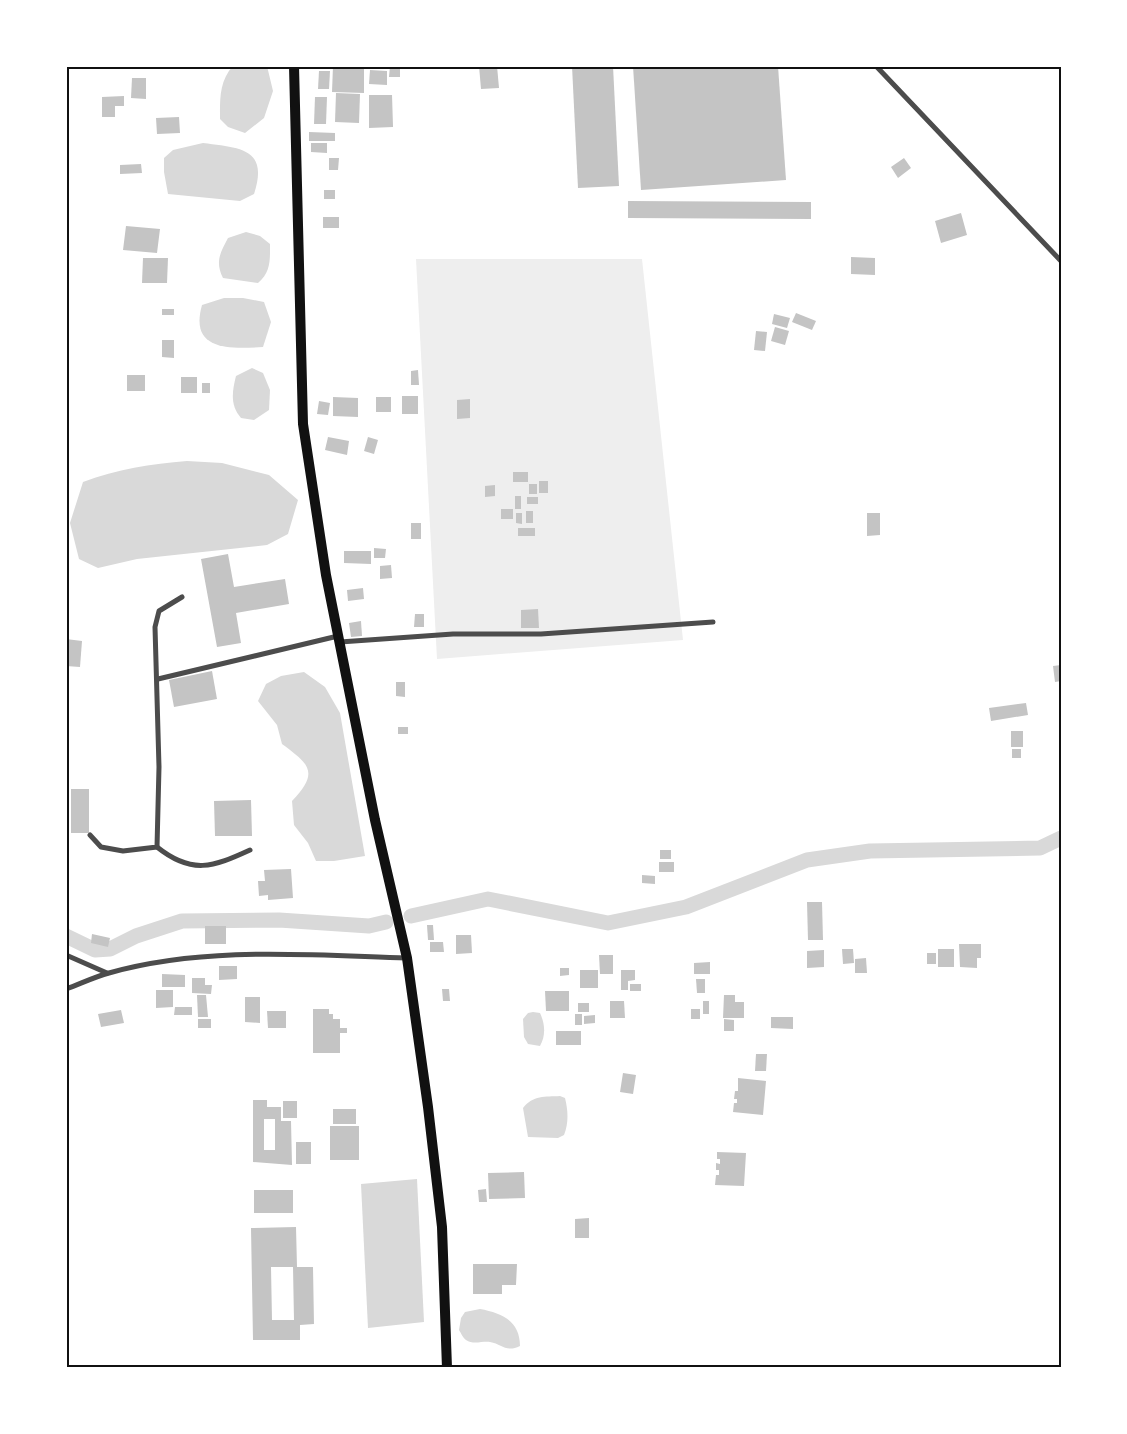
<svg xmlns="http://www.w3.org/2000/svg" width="1127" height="1434" viewBox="0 0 1127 1434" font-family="Karla,sans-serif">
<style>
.green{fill:#eee}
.water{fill:#d9d9d9}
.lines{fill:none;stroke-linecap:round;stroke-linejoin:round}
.canal{stroke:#d9d9d9;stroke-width:15}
.building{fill:#c4c4c4;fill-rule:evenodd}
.minor{stroke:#4c4c4c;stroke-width:5}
.trunk{stroke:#111;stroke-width:10}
.neatline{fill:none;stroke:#111;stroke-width:2}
</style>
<rect width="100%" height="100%" fill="#fff"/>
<path class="green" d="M 416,259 L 642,259 L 683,640 L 437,659 Z"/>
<g class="water">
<path d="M 233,66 L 267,66 L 273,91 L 264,118 L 245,133 L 228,127 L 220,119 C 220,100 219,81 233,66 Z"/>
<path d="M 203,143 C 240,148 269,148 254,194 L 240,201 L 168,194 L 164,172 L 164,158 L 173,150 Z"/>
<path d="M 246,232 L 260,236 L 270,244 C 270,260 271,272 258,283 L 223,278 C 215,262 220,253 228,238 Z"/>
<path d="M 224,298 L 243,298 L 264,302 L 271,322 L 263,347 C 229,349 189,351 202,305 Z"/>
<path d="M 252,368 L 263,373 L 270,390 L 269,410 L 254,420 L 241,418 C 230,405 232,392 236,376 Z"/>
<path d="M 187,461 L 222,463 L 269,475 L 298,500 L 288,534 L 267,545 L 137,559 L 98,568 L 79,559 L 70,523 L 83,482 C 117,469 151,464 187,461 Z"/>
<path d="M 304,672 L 325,687 L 340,713 L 365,856 L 334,861 L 316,861 L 308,843 L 294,825 L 292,801 C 320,772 309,764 282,744 L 277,725 L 258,701 L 266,684 L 281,676 Z"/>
<path d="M 533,1012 L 540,1013 C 545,1024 546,1035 540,1046 L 528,1044 L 524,1037 L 523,1019 L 528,1013 Z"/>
<path d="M 560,1096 L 565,1098 C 568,1110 569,1123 564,1135 L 558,1138 L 528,1137 L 523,1108 C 533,1095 545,1097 560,1096 Z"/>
<path d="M 417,1179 L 424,1322 L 368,1328 L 361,1184 Z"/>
<path d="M 480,1309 C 502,1313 520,1321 520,1346 C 506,1353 502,1344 490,1342 C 482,1341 473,1345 466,1340 C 463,1338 461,1333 459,1330 L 461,1318 L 465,1312 Z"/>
</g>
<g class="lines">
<g class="canal">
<path d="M 411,916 L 488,899 L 608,923 L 686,907 L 807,860 L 870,851 L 1040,848 L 1061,838"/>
<path d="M 66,936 L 95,950 L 110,949 L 136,936 L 182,921 L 279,920 L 369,926 L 386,922"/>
</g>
</g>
<g class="building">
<path d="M 333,66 L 364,66 L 364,93 L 332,92 Z"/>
<path d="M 390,66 L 400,66 L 400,77 L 389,77 Z"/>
<path d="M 479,66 L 497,66 L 499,88 L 481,89 Z"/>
<path d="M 572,66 L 613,66 L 619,186 L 578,188 Z"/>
<path d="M 633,66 L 778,66 L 786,180 L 641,190 Z"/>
<path d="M 370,70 L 387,71 L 387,85 L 369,84 Z"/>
<path d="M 319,71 L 330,71 L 329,89 L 318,89 Z"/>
<path d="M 132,78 L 146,78 L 146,99 L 131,98 Z"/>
<path d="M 336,93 L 360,94 L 359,123 L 335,122 Z"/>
<path d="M 369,95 L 392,95 L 393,127 L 369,128 Z"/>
<path d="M 124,96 L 124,106 L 115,106 L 115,117 L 102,117 L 102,97 Z"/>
<path d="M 315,97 L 327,97 L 326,124 L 314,124 Z"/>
<path d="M 179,117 L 180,133 L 157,134 L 156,118 Z"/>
<path d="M 309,132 L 335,133 L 335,141 L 309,141 Z"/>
<path d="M 311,143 L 327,143 L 327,153 L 311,152 Z"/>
<path d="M 329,158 L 339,158 L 338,170 L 329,170 Z"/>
<path d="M 904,158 L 911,168 L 898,178 L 891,167 Z"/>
<path d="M 141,164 L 142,173 L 120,174 L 120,165 Z"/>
<rect x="324" y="190" width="11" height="9"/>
<path d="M 628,201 L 811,202 L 811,219 L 628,218 Z"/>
<path d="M 961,213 L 967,235 L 941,243 L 935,221 Z"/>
<rect x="323" y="217" width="16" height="11"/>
<path d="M 126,226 L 160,229 L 157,253 L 123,250 Z"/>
<path d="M 851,257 L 875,258 L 875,275 L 851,274 Z"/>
<path d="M 143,258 L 168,258 L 167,283 L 142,283 Z"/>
<rect x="162" y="309" width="12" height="6"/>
<path d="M 796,313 L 816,321 L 812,330 L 792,322 Z"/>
<path d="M 774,314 L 790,318 L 787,328 L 772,324 Z"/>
<path d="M 775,327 L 789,331 L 785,345 L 771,341 Z"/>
<path d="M 756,331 L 767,332 L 765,351 L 754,350 Z"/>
<path d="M 162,340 L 174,340 L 174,358 L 162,357 Z"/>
<path d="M 418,370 L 419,385 L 411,385 L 411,371 Z"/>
<rect x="127" y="375" width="18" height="16"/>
<rect x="181" y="377" width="16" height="16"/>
<rect x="202" y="383" width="8" height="10"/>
<rect x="402" y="396" width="16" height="18"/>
<path d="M 333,397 L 358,398 L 358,417 L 333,416 Z"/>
<rect x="376" y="397" width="15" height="15"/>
<path d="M 470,399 L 470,418 L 457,419 L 457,400 Z"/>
<path d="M 319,401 L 330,403 L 328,415 L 317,414 Z"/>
<path d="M 328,437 L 349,441 L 347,455 L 325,450 Z"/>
<path d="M 368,437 L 378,440 L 374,454 L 364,451 Z"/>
<rect x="513" y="472" width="15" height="10"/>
<rect x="539" y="481" width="9" height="12"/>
<rect x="529" y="484" width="8" height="10"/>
<path d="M 495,485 L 495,496 L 485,497 L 485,486 Z"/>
<rect x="515" y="496" width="6" height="13"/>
<rect x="527" y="497" width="11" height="7"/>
<rect x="501" y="509" width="12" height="10"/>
<rect x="526" y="511" width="7" height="12"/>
<path d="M 516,513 L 522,513 L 522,524 L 516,523 Z"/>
<path d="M 867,513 L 880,513 L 880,535 L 867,536 Z"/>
<rect x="411" y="523" width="10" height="16"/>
<rect x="518" y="528" width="17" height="8"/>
<path d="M 374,548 L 386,549 L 385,558 L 374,558 Z"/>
<path d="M 344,551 L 371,551 L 371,564 L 344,563 Z"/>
<path d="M 228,554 L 234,587 L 285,579 L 289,604 L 236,613 L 241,643 L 217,647 L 201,559 Z"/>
<path d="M 391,565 L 392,578 L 380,579 L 380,566 Z"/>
<path d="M 363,588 L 364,599 L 348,601 L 347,590 Z"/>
<path d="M 538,609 L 539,628 L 521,628 L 521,610 Z"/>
<path d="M 415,614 L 424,614 L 424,627 L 414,627 Z"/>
<path d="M 361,621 L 362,636 L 351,637 L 349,623 Z"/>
<path d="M 66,639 L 82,641 L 80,667 L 66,666 Z"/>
<path d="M 1061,665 L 1061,681 L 1055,682 L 1053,666 Z"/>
<path d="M 212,671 L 217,699 L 174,707 L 169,680 Z"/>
<path d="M 396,682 L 405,682 L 405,697 L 396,696 Z"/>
<path d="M 1026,703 L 1028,715 L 991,721 L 989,708 Z"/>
<rect x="398" y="727" width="10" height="7"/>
<rect x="1011" y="731" width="12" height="16"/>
<rect x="1012" y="749" width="9" height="9"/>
<rect x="71" y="789" width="18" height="44"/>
<path d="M 251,800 L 252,836 L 215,836 L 214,801 Z"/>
<rect x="660" y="850" width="11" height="9"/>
<rect x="659" y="862" width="15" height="10"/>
<path d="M 291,869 L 293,898 L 268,900 L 268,895 L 259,896 L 258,881 L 265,881 L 264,870 Z"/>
<path d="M 642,875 L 655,876 L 655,884 L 642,883 Z"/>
<path d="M 807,902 L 822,902 L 823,940 L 808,940 Z"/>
<path d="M 427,925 L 433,925 L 434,940 L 428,940 Z"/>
<rect x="205" y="926" width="21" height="18"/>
<path d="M 92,934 L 110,938 L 108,947 L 91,943 Z"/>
<path d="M 456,935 L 471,935 L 472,953 L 456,954 Z"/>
<path d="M 430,942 L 443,942 L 444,952 L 430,952 Z"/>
<path d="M 959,944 L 981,944 L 981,958 L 977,958 L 977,968 L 960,967 Z"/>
<path d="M 842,949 L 853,949 L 854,963 L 843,964 Z"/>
<rect x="938" y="949" width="16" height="18"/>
<path d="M 824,950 L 824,967 L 807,968 L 807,951 Z"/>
<rect x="927" y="953" width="9" height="11"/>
<path d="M 599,955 L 613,955 L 613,974 L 600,974 Z"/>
<path d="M 866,958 L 867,973 L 855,973 L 855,959 Z"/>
<path d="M 710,962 L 710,974 L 694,974 L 694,963 Z"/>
<path d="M 219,966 L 237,966 L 237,979 L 219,980 Z"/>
<path d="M 560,968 L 569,968 L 569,975 L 560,976 Z"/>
<rect x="580" y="970" width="18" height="18"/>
<path d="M 621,970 L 635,970 L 635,980 L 628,981 L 628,990 L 621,990 Z"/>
<path d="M 162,974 L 185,975 L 185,987 L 162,987 Z"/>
<path d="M 192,978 L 205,978 L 205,985 L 212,985 L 211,994 L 192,993 Z"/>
<path d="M 696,979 L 705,979 L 705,993 L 697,993 Z"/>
<rect x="630" y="984" width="11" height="7"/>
<path d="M 442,989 L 449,989 L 450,1001 L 443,1001 Z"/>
<path d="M 156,990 L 173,990 L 173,1007 L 156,1008 Z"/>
<path d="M 545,991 L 569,991 L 569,1011 L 546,1011 Z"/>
<path d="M 197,995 L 206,995 L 208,1017 L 198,1017 Z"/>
<path d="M 724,995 L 735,995 L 735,1002 L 744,1002 L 744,1018 L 723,1018 Z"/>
<path d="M 245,997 L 260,997 L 260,1023 L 245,1022 Z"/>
<path d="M 610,1001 L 624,1001 L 625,1018 L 610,1018 Z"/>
<rect x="703" y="1001" width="6" height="13"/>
<rect x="578" y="1003" width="11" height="9"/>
<path d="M 175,1007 L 192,1007 L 192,1015 L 174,1015 Z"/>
<path d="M 313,1009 L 329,1009 L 329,1014 L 333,1014 L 333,1019 L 340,1019 L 340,1028 L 347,1028 L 347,1033 L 340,1033 L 340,1053 L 313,1053 Z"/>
<rect x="691" y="1009" width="9" height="10"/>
<path d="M 121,1010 L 124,1023 L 101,1027 L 98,1014 Z"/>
<path d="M 267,1011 L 286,1011 L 286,1028 L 268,1028 Z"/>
<rect x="575" y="1014" width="7" height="11"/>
<path d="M 595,1015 L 595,1023 L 584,1024 L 584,1016 Z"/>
<path d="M 771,1017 L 793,1017 L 793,1029 L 771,1028 Z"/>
<rect x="198" y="1019" width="13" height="9"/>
<path d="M 724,1019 L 734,1020 L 734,1031 L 724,1031 Z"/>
<rect x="556" y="1031" width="25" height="14"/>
<path d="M 756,1054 L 767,1054 L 766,1071 L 755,1071 Z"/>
<path d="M 623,1073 L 636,1075 L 633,1094 L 620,1092 Z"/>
<path d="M 738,1078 L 766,1081 L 763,1115 L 733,1112 L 734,1103 L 737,1103 L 737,1099 L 734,1099 L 735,1091 L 738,1091 Z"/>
<path d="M 253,1100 L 267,1100 L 267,1107 L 281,1107 L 281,1121 L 291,1121 L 292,1165 L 253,1162 ZM 264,1119 L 275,1119 L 275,1150 L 264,1150 Z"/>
<rect x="283" y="1101" width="14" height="17"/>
<rect x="333" y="1109" width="23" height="15"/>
<rect x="330" y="1126" width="29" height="34"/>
<rect x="296" y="1142" width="15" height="22"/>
<path d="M 717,1152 L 746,1153 L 744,1186 L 715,1185 L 716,1175 L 719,1175 L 719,1170 L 716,1170 L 716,1163 L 720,1164 L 720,1159 L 717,1159 Z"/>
<path d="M 524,1172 L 525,1198 L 489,1199 L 488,1173 Z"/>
<path d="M 486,1189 L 487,1202 L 479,1202 L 478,1190 Z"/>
<rect x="254" y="1190" width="39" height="23"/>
<path d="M 589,1218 L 589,1238 L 575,1238 L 575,1219 Z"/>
<path d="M 296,1227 L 297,1267 L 313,1267 L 314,1324 L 300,1325 L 300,1340 L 253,1340 L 251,1228 ZM 271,1267 L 293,1267 L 294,1320 L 272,1320 Z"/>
<path d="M 473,1264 L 517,1264 L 516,1285 L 502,1285 L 502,1294 L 473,1294 Z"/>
</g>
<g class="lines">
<g class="minor">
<path d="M 876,66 L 1061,261"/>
<path d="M 340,642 L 453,634 L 541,634 L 713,622"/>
<path d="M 158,679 L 338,636"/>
<path d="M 90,835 L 101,847 L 123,851 L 157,847 L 159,767 L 155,627 L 159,611 L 182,597"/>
<path d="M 157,847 C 192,875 213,867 250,850"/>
<path d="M 66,955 L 107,973"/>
<path d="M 66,989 C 80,984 94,977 109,973 C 205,946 308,955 407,958"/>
</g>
<path class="trunk" d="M 294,66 L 303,424 L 326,575 L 375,820 L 407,958 L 428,1107 L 442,1227 L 447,1368"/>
</g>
<rect width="1127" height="1434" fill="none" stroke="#ffffff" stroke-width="135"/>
<rect x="68" y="68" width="992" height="1298" class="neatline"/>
</svg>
